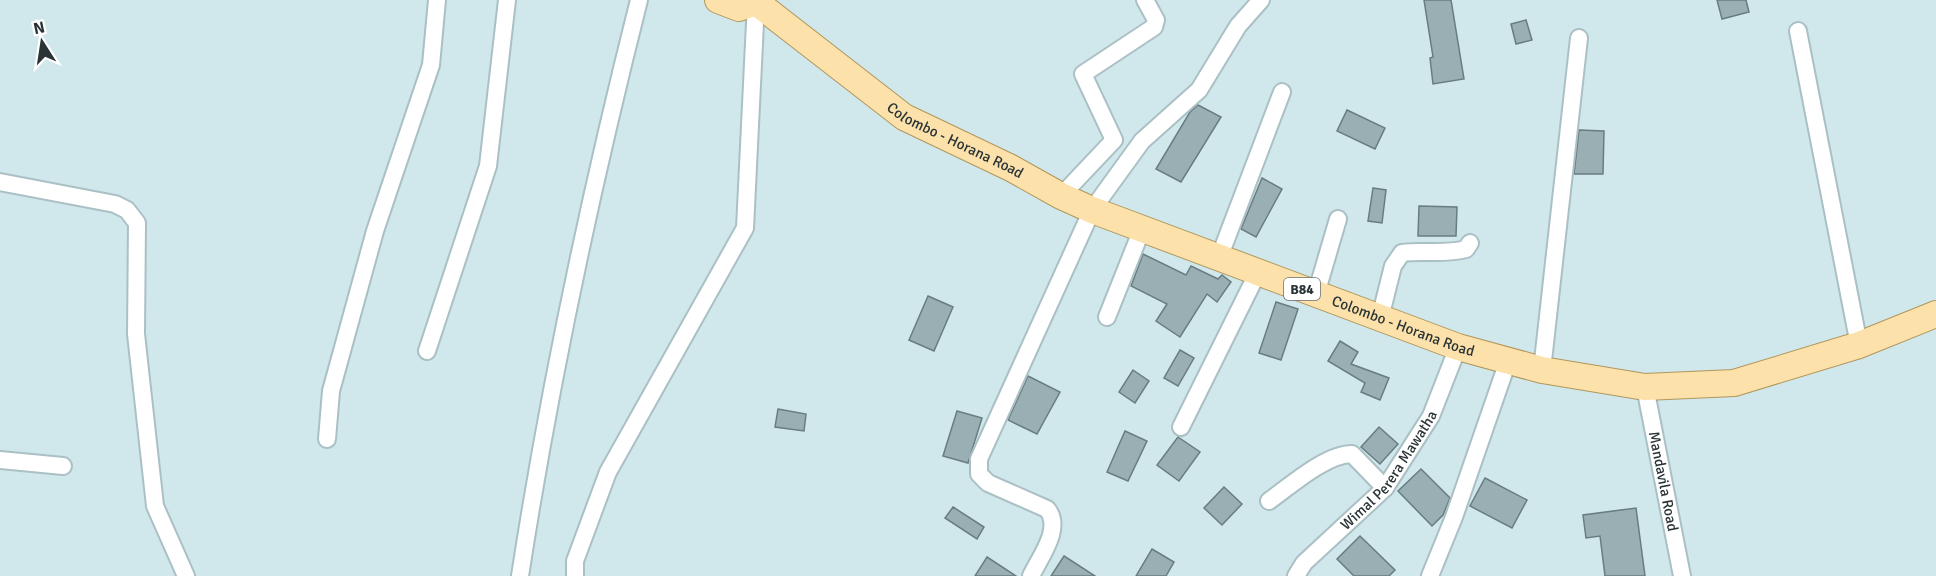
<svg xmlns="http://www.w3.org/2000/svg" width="1936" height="576" viewBox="0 0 1936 576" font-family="Signika,sans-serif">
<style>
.building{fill:#99afb3;stroke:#687d81;stroke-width:1.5}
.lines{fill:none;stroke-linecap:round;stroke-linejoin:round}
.minor-casing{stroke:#aac0c4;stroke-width:20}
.primary-casing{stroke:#b1975c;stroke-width:28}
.minor{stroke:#fff;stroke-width:16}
.primary{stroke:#fce1aa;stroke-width:26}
.labels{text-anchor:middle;stroke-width:6;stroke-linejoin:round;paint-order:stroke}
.shield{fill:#fff;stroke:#6a7072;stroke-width:1.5}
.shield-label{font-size:14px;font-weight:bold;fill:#2a3335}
.street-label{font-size:15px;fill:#2a3335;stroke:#fff}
</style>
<rect width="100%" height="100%" fill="#d0e7ec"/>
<g class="building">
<path d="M 1424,0 L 1451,0 L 1464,79 L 1433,84 L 1430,58 L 1433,57 Z"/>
<path d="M 1717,0 L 1746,0 L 1749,12 L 1722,19 Z"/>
<path d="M 1526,20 L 1532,40 L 1516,44 L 1511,24 Z"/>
<path d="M 1198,105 L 1221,117 L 1181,182 L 1156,169 L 1190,112 Z"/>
<path d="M 1347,110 L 1385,128 L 1375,149 L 1337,131 Z"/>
<path d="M 1579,130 L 1604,131 L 1603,174 L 1574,174 Z"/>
<path d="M 1262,178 L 1282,189 L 1256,237 L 1241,229 Z"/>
<path d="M 1373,188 L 1386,190 L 1382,223 L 1368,221 Z"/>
<path d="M 1419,206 L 1457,207 L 1456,236 L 1418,236 Z"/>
<path d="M 1143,254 L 1186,275 L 1191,266 L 1218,279 L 1222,275 L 1231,282 L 1217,302 L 1207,294 L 1180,337 L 1156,321 L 1167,304 L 1131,286 Z"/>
<path d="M 928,296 L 953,307 L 934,351 L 909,340 Z"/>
<path d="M 1276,302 L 1298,309 L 1281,360 L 1259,353 Z"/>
<path d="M 1340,341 L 1358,352 L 1351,364 L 1389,378 L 1380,400 L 1361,392 L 1365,383 L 1328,361 Z"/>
<path d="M 1180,350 L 1194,358 L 1178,386 L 1164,378 Z"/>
<path d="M 1133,370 L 1149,381 L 1135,403 L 1119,392 Z"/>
<path d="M 1028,376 L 1060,392 L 1037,434 L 1008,420 Z"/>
<path d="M 778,409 L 806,414 L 804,431 L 775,427 Z"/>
<path d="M 957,411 L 982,418 L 968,463 L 943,456 Z"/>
<path d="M 1379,427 L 1398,444 L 1380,464 L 1361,447 Z"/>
<path d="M 1125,431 L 1147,441 L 1128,481 L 1107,472 Z"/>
<path d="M 1178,437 L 1200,452 L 1179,481 L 1157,465 Z"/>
<path d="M 1421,469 L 1450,498 L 1443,515 L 1432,526 L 1398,491 Z"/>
<path d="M 1485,478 L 1527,500 L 1512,528 L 1470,506 Z"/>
<path d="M 1224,487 L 1242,504 L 1222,525 L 1204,508 Z"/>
<path d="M 953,507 L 984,527 L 977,539 L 945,518 Z"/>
<path d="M 1636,508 L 1645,576 L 1605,576 L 1600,536 L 1586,538 L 1583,515 Z"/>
<path d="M 1360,536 L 1395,570 L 1389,576 L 1354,576 L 1337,559 Z"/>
<path d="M 1152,549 L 1174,562 L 1166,576 L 1136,576 Z"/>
<path d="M 1064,556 L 1095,576 L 1051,576 Z"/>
<path d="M 987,557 L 1016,576 L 975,576 Z"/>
</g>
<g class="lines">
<defs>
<g id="minor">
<path d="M 1798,31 L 1859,345"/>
<path d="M 0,182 L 115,204 L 127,210 L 137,223 L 136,334 L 155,506 L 186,576"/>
<path d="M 1061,196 L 1114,140 L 1083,74 L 1154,27 L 1156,20 L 1145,0"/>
<path d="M 1219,258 L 1282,92"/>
<path d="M 1316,294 L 1338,219"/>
<path d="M 1107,317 L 1142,229"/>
<path d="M 1380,318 L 1393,266 L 1402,253 C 1423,250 1445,255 1466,249 L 1470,243"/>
<path d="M 427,351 L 488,166 L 507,0"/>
<path d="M 1542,370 L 1579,38"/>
<path id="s1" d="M 1645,387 L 1682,576"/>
<path d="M 1181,427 L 1258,272"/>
<path d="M 327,439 L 331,391 L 375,231 L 431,65 L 437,0"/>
<path d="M 0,460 L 63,466"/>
<path d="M 1269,501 C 1290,486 1326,454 1352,454 L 1385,488"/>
<path d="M 520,576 C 550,382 591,190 639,0"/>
<path d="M 575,576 L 575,561 L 608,472 L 745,228 L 756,2"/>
<path d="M 1031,576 C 1040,557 1063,528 1047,509 L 988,483 L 979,474 L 979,459 L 1092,210 L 1142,141 L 1199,90 L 1238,26 L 1261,0"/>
<path id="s2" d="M 1296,576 L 1304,563 L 1385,488 L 1431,416 L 1458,347"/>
<path d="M 1430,576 L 1454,517 L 1508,361"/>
</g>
<g id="primary">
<path id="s3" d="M 718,0 L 739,8 L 756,2 L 904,117 L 1011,168 L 1061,196 L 1092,210 L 1458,347 L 1542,370 L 1645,387 L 1734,383 L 1859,345 L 1936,314"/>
</g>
</defs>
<use href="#minor" class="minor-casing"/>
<use href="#primary" class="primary-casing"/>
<use href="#minor" class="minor"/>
<use href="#primary" class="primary"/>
</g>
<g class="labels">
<rect class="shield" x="1284" y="278" width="36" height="22" rx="4.5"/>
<g class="shield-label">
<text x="1302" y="294">B84</text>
</g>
<g class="street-label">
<text dy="5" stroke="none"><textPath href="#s3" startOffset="284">Colombo - Horana Road</textPath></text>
<text dy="5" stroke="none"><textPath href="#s3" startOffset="770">Colombo - Horana Road</textPath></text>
<text dy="5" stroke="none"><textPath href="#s2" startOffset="142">Wimal Perera Mawatha</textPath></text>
<text dy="5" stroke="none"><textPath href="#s1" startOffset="96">Mandavila Road</textPath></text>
</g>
</g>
<g transform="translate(42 42) rotate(348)" stroke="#ffffff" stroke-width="4.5" paint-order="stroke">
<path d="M0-4.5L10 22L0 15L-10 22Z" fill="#2a3335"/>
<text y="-9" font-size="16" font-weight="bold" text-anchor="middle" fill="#2a3335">N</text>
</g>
</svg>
